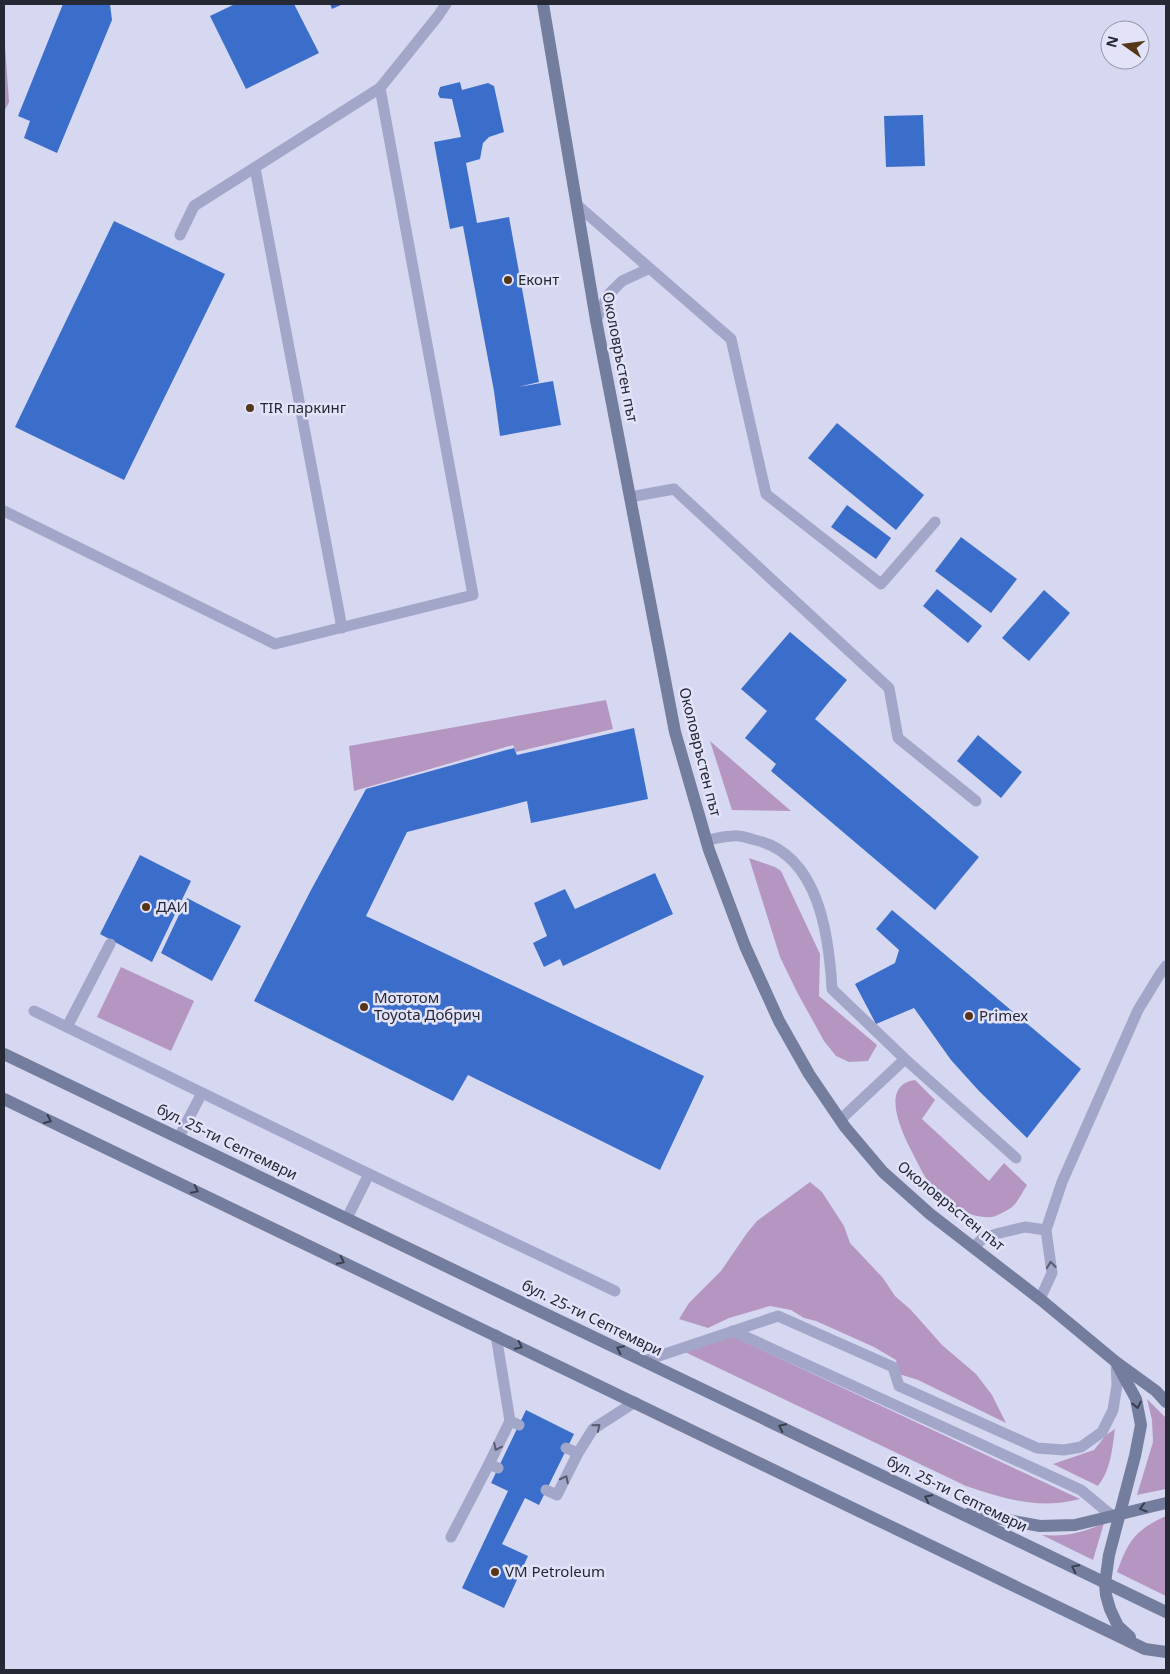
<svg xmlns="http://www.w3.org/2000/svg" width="1170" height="1674" viewBox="0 0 1170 1674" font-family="'Noto Sans',sans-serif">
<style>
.green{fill:#b596c1}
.building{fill:#3b6ecb}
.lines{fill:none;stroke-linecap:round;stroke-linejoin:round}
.service{stroke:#a2a7ca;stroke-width:11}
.secondary{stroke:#737d9d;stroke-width:12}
.oneway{stroke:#383e4e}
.oneway2{stroke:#575b70}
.poi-dot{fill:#563619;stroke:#e2e3f9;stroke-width:2}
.labels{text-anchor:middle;stroke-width:5;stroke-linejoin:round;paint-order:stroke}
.poi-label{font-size:15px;fill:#252934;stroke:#e2e3f9;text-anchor:start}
.street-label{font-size:15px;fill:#252934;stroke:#e2e3f9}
</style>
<rect width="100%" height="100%" fill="#d6d8f1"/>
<g class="green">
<path d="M 4,31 L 9,102 L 4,112 Z"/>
<path d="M 606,700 L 613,729 L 516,752 L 513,745 L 354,791 L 349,746 Z"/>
<path d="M 710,741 L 791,811 L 732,810 Z"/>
<path d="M 749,858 L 775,867 L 781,871 L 820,954 L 819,996 L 877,1045 L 868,1061 L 849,1062 L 836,1056 L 824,1041 L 797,992 L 780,957 Z"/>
<path d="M 121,967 L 194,1001 L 171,1051 L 97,1017 Z"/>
<path d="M 915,1080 L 935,1100 L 922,1119 L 989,1181 L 1004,1163 L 1027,1185 C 1023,1191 1018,1202 1012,1207 C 1008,1210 997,1216 992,1217 C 973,1219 945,1205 934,1191 C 925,1178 918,1164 911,1150 C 902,1132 879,1085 915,1080 Z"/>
<path d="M 810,1182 L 822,1192 L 844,1226 L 850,1243 L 883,1278 L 895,1296 L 911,1310 L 942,1345 L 976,1374 L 992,1395 L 1006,1423 L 918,1380 L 899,1374 L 896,1360 L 874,1347 L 816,1321 L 804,1318 L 791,1310 L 770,1306 L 729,1318 L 708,1328 L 679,1319 L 689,1303 L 721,1271 L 747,1233 L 757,1221 Z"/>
<path d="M 732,1336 L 1080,1499 C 1038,1510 1006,1499 966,1486 L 685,1352 Z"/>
<path d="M 1147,1399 L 1166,1418 L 1166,1489 L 1137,1495 L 1153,1442 L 1152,1420 Z"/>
<path d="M 1115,1429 C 1112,1450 1111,1469 1098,1486 L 1053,1464 L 1094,1450 L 1106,1435 Z"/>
<path d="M 1166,1516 L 1166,1596 L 1117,1572 C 1128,1541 1135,1530 1166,1516 Z"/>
<path d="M 1104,1523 L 1093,1560 L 1042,1535 C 1064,1537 1083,1533 1104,1523 Z"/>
</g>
<g class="building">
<path d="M 63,4 L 110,4 L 112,20 L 57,153 L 24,138 L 30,121 L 18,116 Z"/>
<path d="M 235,4 L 294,4 L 319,53 L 246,89 L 210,16 Z"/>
<path d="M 330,4 L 343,4 L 332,9 Z"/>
<path d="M 460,82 L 462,90 L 488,83 L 494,86 L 504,132 L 489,137 L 483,143 L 480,159 L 466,163 L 477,223 L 509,217 L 539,382 L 518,387 L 553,381 L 561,425 L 500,436 L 494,391 L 463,226 L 450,229 L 434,142 L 461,137 L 452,99 L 440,98 L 438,94 L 440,87 Z"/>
<path d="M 923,115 L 925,166 L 886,167 L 884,116 Z"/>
<path d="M 114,221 L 225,274 L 124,480 L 15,427 Z"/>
<path d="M 837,423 L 924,495 L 896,530 L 808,458 Z"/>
<path d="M 847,505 L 891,538 L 876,559 L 831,527 Z"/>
<path d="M 961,537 L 1017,579 L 991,613 L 935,571 Z"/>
<path d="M 937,589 L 982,626 L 968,643 L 923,606 Z"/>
<path d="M 1044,590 L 1070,613 L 1029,661 L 1002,638 Z"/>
<path d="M 790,632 L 847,680 L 815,719 L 979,857 L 935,910 L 771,771 L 776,764 L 745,738 L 767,711 L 741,689 Z"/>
<path d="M 634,728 L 648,799 L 531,823 L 527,801 L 407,832 L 366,916 L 704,1076 L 660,1170 L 468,1075 L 453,1101 L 254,1001 L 311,890 L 366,789 L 514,748 L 517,755 Z"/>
<path d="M 978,735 L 1022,772 L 1001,798 L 957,761 Z"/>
<path d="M 140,855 L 191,881 L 152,962 L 100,934 Z"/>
<path d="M 655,873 L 673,914 L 563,966 L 560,959 L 544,967 L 533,943 L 547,936 L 534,903 L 565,889 L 575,909 Z"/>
<path d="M 187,898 L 241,926 L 212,981 L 161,953 Z"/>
<path d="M 892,910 L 1081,1069 L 1027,1138 L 979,1091 L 951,1060 L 914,1008 L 876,1024 L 855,984 L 895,963 L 899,950 L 876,929 Z"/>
<path d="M 526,1410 L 574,1434 L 539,1505 L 525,1498 L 502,1544 L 528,1556 L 504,1608 L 462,1588 L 508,1491 L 491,1483 Z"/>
</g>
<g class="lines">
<g class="service">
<path d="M 255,168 L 342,628"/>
<path d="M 577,205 L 731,339 L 766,494 L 881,584 L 935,522"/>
<path d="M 180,235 L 194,206 L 380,88"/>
<path d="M 596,320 L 608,295 L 622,281 L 648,269"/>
<path d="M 630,497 L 674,489 L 889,688 L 898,738 L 976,801"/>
<path d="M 4,511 L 275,644 L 473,595 L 380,88 L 438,16 L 446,4"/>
<path d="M 706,840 C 715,839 724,836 733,836 C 740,835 748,838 755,840 C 819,854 829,936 832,989 L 905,1059 L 840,1120"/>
<path d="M 34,1011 L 369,1174 L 615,1291"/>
<path d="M 67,1027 L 110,944"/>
<path d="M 905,1059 L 1016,1158"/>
<path d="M 179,1137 L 202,1093"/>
<path d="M 347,1218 L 369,1174"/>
<path d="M 974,1247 L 983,1238 L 1000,1233 L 1025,1227 L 1046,1230"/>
<path d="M 1040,1299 L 1052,1273 L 1046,1230 L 1062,1182 L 1138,1010 L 1160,974 L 1166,966"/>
<path d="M 733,1331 L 1081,1490 L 1111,1515"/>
<path d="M 496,1335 L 510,1421 L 519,1425"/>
<path d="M 644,1361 L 778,1316 L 893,1367 L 899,1386 L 1037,1448 L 1064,1450 L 1081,1447 L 1102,1432 L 1113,1410 L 1117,1385 L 1116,1362"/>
<path d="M 566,1448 L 578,1453 L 593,1429 L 635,1402"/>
<path d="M 498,1468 L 489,1464 L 510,1421"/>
<path d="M 546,1490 L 557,1495 L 578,1453"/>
<path d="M 451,1537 L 489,1464"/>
</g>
<g class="secondary">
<path d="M 543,4 L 596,320 L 675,732 L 709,850 L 745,946 L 779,1021 L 809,1074 L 845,1127 L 883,1172 L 930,1214 L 1040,1299 L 1116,1362 L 1156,1391 L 1166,1402"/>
<path d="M 4,1054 L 1166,1612"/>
<path d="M 4,1099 L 1145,1649 L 1166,1652"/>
<path d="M 1118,1366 L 1136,1399 L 1141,1425 L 1135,1456 L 1109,1555 L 1105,1583 L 1106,1595 L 1110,1609 L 1118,1626 L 1130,1637"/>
<path d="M 970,1513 L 1040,1526 L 1075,1525 L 1166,1503"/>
</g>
</g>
<defs><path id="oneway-chevron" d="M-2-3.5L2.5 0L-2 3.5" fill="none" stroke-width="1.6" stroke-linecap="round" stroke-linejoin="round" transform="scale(1.25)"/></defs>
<g class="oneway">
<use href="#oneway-chevron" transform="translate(48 1120) rotate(25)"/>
<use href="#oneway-chevron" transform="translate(195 1190) rotate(26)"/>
<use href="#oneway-chevron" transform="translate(341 1261) rotate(26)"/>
<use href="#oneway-chevron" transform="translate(519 1346) rotate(26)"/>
<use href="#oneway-chevron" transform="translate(620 1349) rotate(-154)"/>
<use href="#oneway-chevron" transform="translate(1137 1405) rotate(78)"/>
<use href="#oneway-chevron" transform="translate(782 1427) rotate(-154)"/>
<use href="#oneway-chevron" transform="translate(928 1498) rotate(-154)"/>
<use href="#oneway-chevron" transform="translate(1143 1508) rotate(164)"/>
<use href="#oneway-chevron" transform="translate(1075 1568) rotate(-154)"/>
</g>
<g class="oneway2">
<use href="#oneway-chevron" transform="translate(1051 1265) rotate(-96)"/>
<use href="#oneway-chevron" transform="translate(597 1427) rotate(-39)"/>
<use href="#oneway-chevron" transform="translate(497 1447) rotate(116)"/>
<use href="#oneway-chevron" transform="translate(565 1479) rotate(-63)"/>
</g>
<g class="poi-dot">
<circle cx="508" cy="280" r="5"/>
<circle cx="250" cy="408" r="5"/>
<circle cx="146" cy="907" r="5"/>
<circle cx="364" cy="1007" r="5"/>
<circle cx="969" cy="1016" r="5"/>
<circle cx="495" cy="1572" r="5"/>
</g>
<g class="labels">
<g class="poi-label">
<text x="518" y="285">Еконт</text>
<text x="260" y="413">TIR паркинг</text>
<text x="156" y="912">ДАИ</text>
<text x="374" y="1003">Мототом<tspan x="374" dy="17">Toyota Добрич</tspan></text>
<text x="979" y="1021">Primex</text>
<text x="505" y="1577">VM Petroleum</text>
</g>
<g class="street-label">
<text transform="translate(620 357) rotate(79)" y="5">Околовръстен път</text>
<text transform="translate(700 752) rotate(76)" y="5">Околовръстен път</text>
<text transform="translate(227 1142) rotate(26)" y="5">бул. 25-ти Септември</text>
<text transform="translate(951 1206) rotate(39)" y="5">Околовръстен път</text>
<text transform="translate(592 1318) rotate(26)" y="5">бул. 25-ти Септември</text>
<text transform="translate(957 1494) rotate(26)" y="5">бул. 25-ти Септември</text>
</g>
</g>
<rect width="1170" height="1674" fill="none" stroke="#252934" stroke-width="10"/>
<g transform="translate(1125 45) rotate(284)"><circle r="24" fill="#e2e3f9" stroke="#9699aa"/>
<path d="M0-4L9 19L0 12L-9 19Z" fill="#563619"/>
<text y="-8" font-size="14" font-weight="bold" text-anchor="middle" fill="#252934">N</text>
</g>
</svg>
